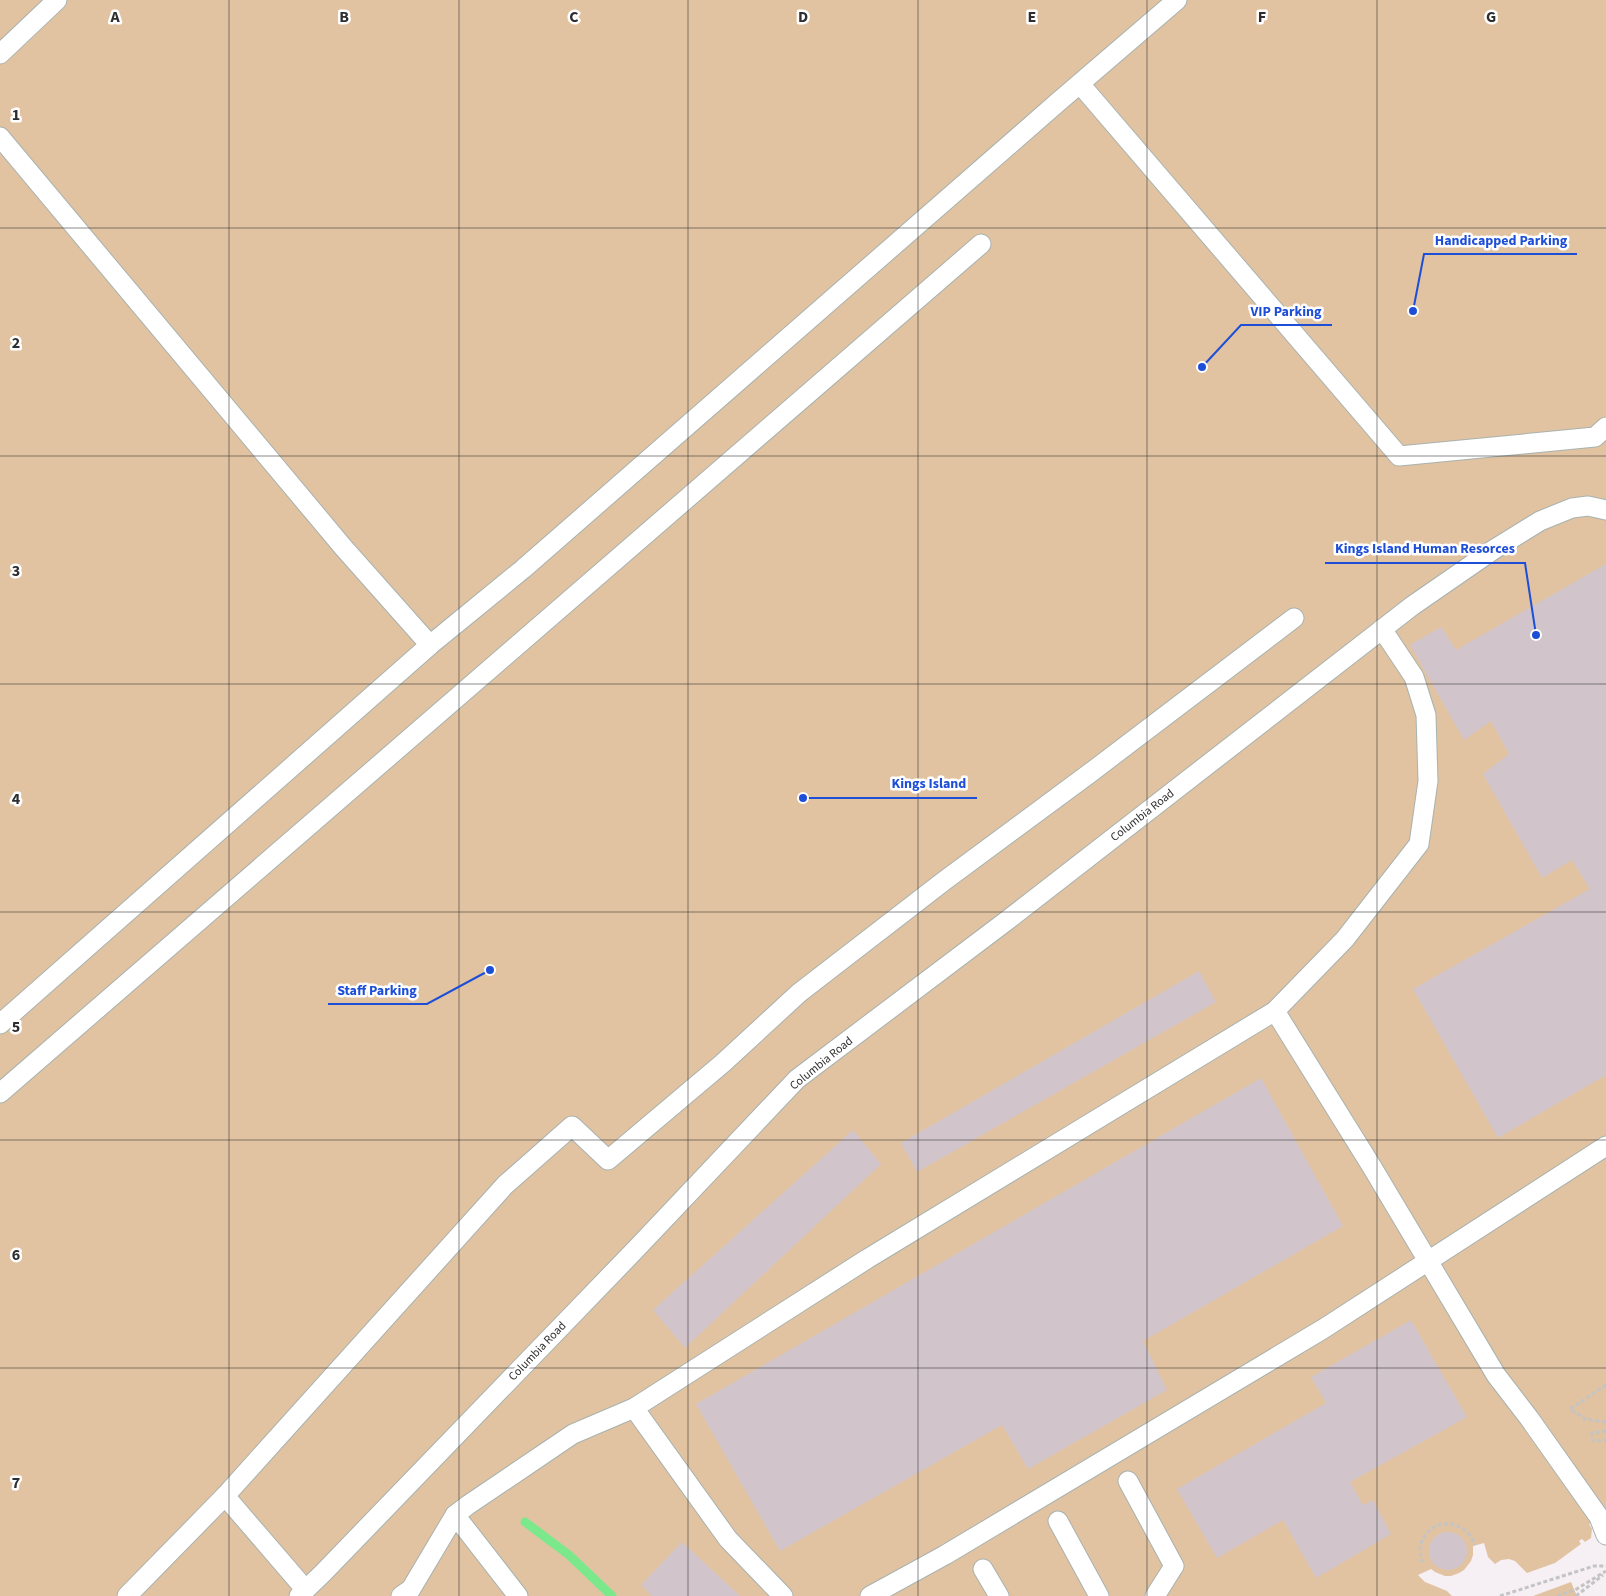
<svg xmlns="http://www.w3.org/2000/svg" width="1606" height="1596" viewBox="0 0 1606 1596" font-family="'Source Sans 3',sans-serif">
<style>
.green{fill:#e1c3a2}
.plaza{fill:#f6eff3}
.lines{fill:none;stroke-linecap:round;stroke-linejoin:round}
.stream{stroke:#7be98b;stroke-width:9}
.building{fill:#d1c5cb}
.lane-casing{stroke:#a8b2ae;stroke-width:21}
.path{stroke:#c4c4c4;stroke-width:3;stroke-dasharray:4 2.5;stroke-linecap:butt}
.lane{stroke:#fff;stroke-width:19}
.grid{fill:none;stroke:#2e2e2e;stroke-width:1;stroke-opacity:0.55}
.labels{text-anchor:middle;stroke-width:5;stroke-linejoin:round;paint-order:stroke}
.street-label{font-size:12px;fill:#2e2e2e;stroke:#fff}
.grid-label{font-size:16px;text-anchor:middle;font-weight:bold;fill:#2e2e2e;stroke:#fff;stroke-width:5;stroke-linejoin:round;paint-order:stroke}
.leader{fill:none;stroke:#1d4ed8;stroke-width:2}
.callout-dot{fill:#1d4ed8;stroke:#fff;stroke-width:2}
.callout-label{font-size:14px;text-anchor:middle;font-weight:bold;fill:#1d4ed8;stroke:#fff;stroke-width:5;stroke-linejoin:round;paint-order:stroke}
</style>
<rect width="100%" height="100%" fill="#eee1e8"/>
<rect class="green" x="0" y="0" width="1606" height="1596"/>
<path class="plaza" d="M 1606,1513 L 1606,1596 L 1577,1596 L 1571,1582 L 1533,1596 L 1452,1596 L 1447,1591 L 1425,1582 L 1418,1575 L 1431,1569 L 1435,1572 L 1445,1576 L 1451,1576 L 1459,1573 L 1464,1570 L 1471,1561 L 1473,1555 L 1473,1546 L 1484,1543 L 1488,1557 L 1495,1564 L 1501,1560 L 1509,1559 L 1515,1561 L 1527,1573 L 1555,1563 L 1581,1544 L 1579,1541 L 1582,1539 L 1585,1542 L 1591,1538 L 1592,1529 L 1589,1524 Z"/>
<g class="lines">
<path class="stream" d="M 525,1522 L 569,1555 L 612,1596"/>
</g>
<g class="building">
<path d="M 1606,564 L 1606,1075 L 1498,1138 L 1413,989 L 1590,889 L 1572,860 L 1542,878 L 1483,774 L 1509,754 L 1491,721 L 1464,740 L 1410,645 L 1441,627 L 1456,650 Z"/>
<path d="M 1199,971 L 1216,1002 L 917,1172 L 901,1143 Z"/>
<path d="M 1261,1078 L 1343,1226 L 1143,1341 L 1167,1390 L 1028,1469 L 1002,1425 L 780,1551 L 696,1404 Z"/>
<path d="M 853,1130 L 881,1164 L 685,1348 L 653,1310 Z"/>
<path d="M 1411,1320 L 1467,1417 L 1350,1482 L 1363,1505 L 1373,1500 L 1391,1534 L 1316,1578 L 1283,1520 L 1217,1558 L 1177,1489 L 1326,1403 L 1311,1377 Z"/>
<circle cx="1448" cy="1551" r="19"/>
<path d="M 682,1542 L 740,1596 L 652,1596 L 641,1585 Z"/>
</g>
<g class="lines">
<defs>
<g id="lane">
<path d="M 0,54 L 57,0"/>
<path d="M 1080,84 L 1399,456 L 1595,437 L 1606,427"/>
<path d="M 0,137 L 343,547 L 430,645"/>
<path d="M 1275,1011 L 1345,939 L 1419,844 L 1428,781 L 1426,715 L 1414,677 L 1382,629"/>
<path d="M 0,1024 L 430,645 L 523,569 L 1057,103 L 1177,0"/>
<path d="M 0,1093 L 981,244"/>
<path d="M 634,1408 L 728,1539 L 783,1596"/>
<path d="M 1128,1481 L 1174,1566 L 1155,1596"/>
<path d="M 225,1496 L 305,1589"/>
<path d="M 455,1515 L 518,1596"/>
<path d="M 1058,1521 L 1099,1596"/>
<path d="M 983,1569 L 999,1596"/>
<path d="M 127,1596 L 225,1496 L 505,1185 L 572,1126 L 608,1160 L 723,1063 L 799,993 L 944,881 L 1090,773 L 1294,618"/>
<path d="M 299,1596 L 323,1573 L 636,1249 L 797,1079 L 1005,922 L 1412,606 L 1493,550 L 1540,521 L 1572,508 L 1588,506 L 1606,510"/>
<path d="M 401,1596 L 411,1589 L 455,1515 L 468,1505 L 573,1434 L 634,1408 L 867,1259 L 1275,1011 L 1372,1167 L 1496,1375 L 1529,1418 L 1599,1517 L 1606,1535"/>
<path d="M 870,1596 L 945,1555 L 1323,1329 L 1606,1146"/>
</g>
</defs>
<use href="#lane" class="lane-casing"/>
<g class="path">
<path d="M 1606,1385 L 1570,1409 L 1585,1419 L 1606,1422"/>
<path d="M 1606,1431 L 1592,1433 L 1593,1441 L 1606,1440"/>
<path d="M 1424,1560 L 1422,1561 C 1410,1525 1460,1507 1475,1545"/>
<path d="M 1500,1596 L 1594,1566 L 1606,1566"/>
<path d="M 1557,1596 L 1575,1590 L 1606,1571"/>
<path d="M 1576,1596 L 1603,1575"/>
</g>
<use href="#lane" class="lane"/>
</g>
<path class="grid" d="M 229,0 L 229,1596M 459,0 L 459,1596M 688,0 L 688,1596M 918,0 L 918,1596M 1147,0 L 1147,1596M 1377,0 L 1377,1596M 0,228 L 1606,228M 0,456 L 1606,456M 0,684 L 1606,684M 0,912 L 1606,912M 0,1140 L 1606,1140M 0,1368 L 1606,1368"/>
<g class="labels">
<g class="street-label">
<text transform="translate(1142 815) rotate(-38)" y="4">Columbia Road</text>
<text transform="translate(821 1063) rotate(-39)" y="4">Columbia Road</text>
<text transform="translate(537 1351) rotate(-46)" y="4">Columbia Road</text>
</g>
</g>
<g class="grid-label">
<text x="115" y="22">A</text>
<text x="344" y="22">B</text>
<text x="574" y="22">C</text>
<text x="803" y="22">D</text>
<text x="1032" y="22">E</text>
<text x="1262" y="22">F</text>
<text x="1491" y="22">G</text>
<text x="16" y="120">1</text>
<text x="16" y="348">2</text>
<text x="16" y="576">3</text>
<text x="16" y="804">4</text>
<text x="16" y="1032">5</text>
<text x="16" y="1260">6</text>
<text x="16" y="1488">7</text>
</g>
<path class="leader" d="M1413 311L1424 254H1577M1202 367L1241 325H1332M1536 635L1525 563H1325M803 798L882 798H977M490 970L427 1004H328"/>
<g class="callout-dot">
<circle cx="1413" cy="311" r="5"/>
<circle cx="1202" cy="367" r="5"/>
<circle cx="1536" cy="635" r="5"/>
<circle cx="803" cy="798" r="5"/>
<circle cx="490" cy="970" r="5"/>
</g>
<g class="callout-label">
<text x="1501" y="245">Handicapped Parking</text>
<text x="1286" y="316">VIP Parking</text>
<text x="1425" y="553">Kings Island Human Resorces</text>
<text x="929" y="788">Kings Island</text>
<text x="377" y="995">Staff Parking</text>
</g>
</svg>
